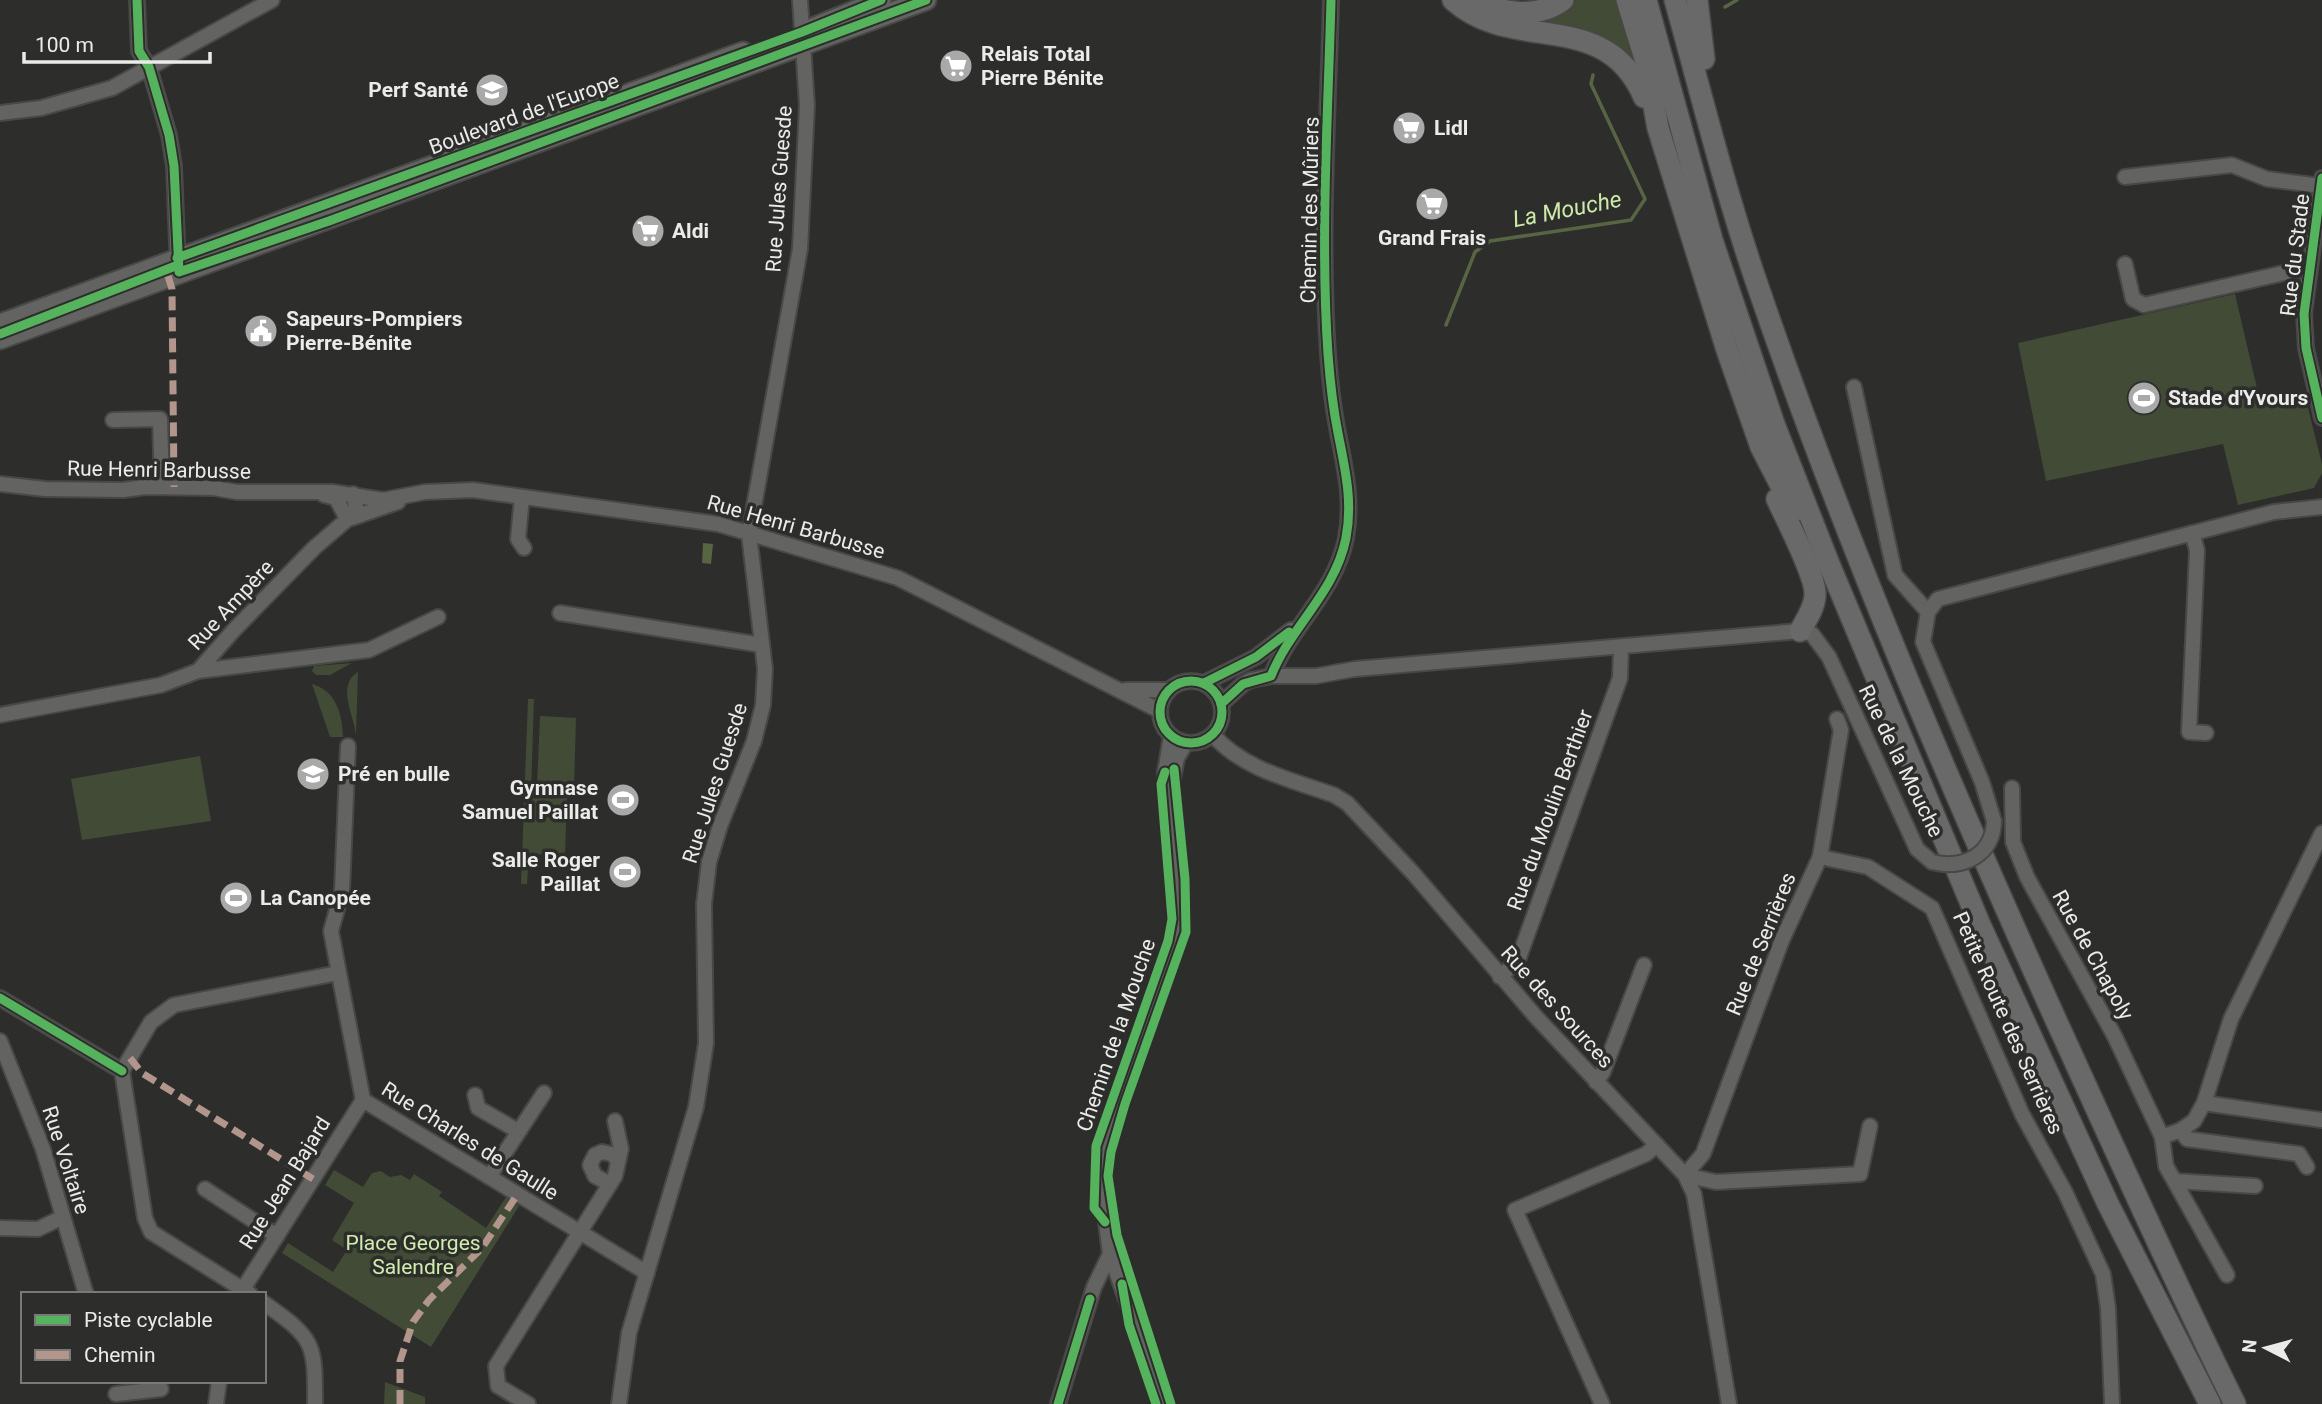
<svg xmlns="http://www.w3.org/2000/svg" width="2322" height="1404" viewBox="0 0 2322 1404" font-family="Roboto,sans-serif">
<style>
.green{fill:#424b35}
.water{fill:#576543}
.lines{fill:none;stroke-linecap:round;stroke-linejoin:round}
.stream{stroke:#576543;stroke-width:3.5}
.minor-casing{stroke:#484847;stroke-width:18}
.major-casing{stroke:#484847;stroke-width:23}
.highway-casing{stroke:#484847;stroke-width:24}
.minor{stroke:#636362;stroke-width:14}
.major{stroke:#636362;stroke-width:19}
.highway{stroke:#686968;stroke-width:21}
.minor-bridge-casing{stroke:#484847;stroke-width:18;stroke-linecap:butt}
.minor-bridge{stroke:#636362;stroke-width:14}
.quiet{stroke:#b2968c;stroke-width:7;stroke-dasharray:14 7;stroke-linecap:butt}
.cycleway-casing{stroke:#2d2e2b;stroke-width:13}
.cycleway{stroke:#56b35d;stroke-width:9}
.labels{text-anchor:middle;stroke-width:7;stroke-linejoin:round;paint-order:stroke}
.poi-label{font-size:21px;font-weight:bold;fill:#ebecea;stroke:#2d2e2b;text-anchor:start}
.street-label{font-size:21px;fill:#ebecea;stroke:#2d2e2b}
.park-label{font-size:21px;fill:#d0edad;stroke:#2d2e2b}
.water-label{font-size:23px;font-style:italic;fill:#cdeaaa;stroke:#2d2e2b}
</style>
<rect width="100%" height="100%" fill="#2d2d2c"/>
<g class="green">
<path d="M 1576,0 L 1617,0 L 1636,64 C 1605,34 1577,33 1537,25 L 1540,19 L 1557,15 Z"/>
<path d="M 2235,294 L 2260,401 L 2284,396 L 2286,404 L 2306,400 L 2322,464 L 2322,473 L 2314,488 L 2238,505 L 2223,444 L 2046,481 L 2018,343 Z"/>
<path d="M 352,663 L 330,675 L 316,675 L 312,671 L 314,666 Z"/>
<path d="M 358,672 L 356,735 C 354,715 336,685 358,672 Z"/>
<path d="M 312,684 C 336,691 342,713 343,737 L 330,737 Z"/>
<path d="M 528,699 L 534,699 L 531,794 L 567,796 L 565,855 L 529,854 L 527,884 L 521,884 Z"/>
<path d="M 540,716 L 576,718 L 574,788 L 537,787 Z"/>
<path d="M 200,756 L 211,821 L 82,840 L 71,779 Z"/>
<path d="M 334,1170 L 363,1187 L 372,1173 L 381,1171 L 390,1177 L 401,1175 L 410,1180 L 414,1174 L 442,1192 L 439,1196 L 486,1228 L 506,1197 L 519,1206 L 431,1347 L 282,1253 L 288,1243 L 333,1272 L 347,1250 L 332,1240 L 354,1203 L 325,1185 Z"/>
<path d="M 385,1382 L 425,1397 L 425,1404 L 384,1404 Z"/>
</g>
<path class="water" d="M 703,543 L 713,544 L 711,564 L 702,563 Z"/>
<g class="lines">
<g class="stream">
<path d="M 1725,7 L 1737,0"/>
<path d="M 1446,325 L 1475,252 L 1490,241 L 1631,220 L 1645,199 L 1591,84 L 1593,75"/>
</g>
<defs>
<g id="minor">
<path d="M 137,0 L 139,51 L 149,67 L 169,135 L 174,166 L 178,269"/>
<path d="M 0,113 L 41,108 L 112,88 L 272,0"/>
<path d="M 2125,177 L 2232,165 L 2267,179 L 2321,186"/>
<path d="M 2322,178 L 2304,314 L 2306,348 L 2322,418"/>
<path d="M 2125,264 L 2133,299 L 2144,305 L 2310,267"/>
<path d="M 1854,387 L 1895,575 L 1928,612"/>
<path d="M 113,420 L 160,419 L 162,487"/>
<path d="M 0,484 L 45,489 L 123,490 L 145,487 L 214,488 L 237,492 L 332,492 L 383,500 L 425,492 L 473,490 L 718,524 L 898,578 L 1160,711"/>
<path d="M 324,495 L 336,498 L 345,515 L 352,518 L 398,502"/>
<path d="M 522,497 L 518,539 L 524,548"/>
<path d="M 2192,533 L 2197,550 L 2189,732 L 2206,733"/>
<path d="M 560,613 L 762,645"/>
<path d="M 198,671 L 369,650 L 438,617"/>
<path d="M 1271,676 C 1291,626 1335,593 1346,538 C 1353,501 1345,469 1338,433 C 1333,408 1330,381 1328,354 C 1320,237 1328,118 1331,0"/>
<circle cx="1191" cy="712" r="31"/>
<path d="M 1204,683 L 1256,657 L 1291,630"/>
<path d="M 1125,690 L 1168,690"/>
<path d="M 1221,704 L 1243,684 L 1251,680 L 1271,676 L 1316,676 L 1355,669 L 1800,631 L 1812,634 L 1829,657 L 1917,849 L 1932,862"/>
<path d="M 0,715 L 161,685 L 198,671 L 233,631 L 314,548 L 357,511 L 353,494"/>
<path d="M 1213,735 C 1244,770 1292,780 1334,795 L 1347,803 L 1413,873 L 1537,1018 L 1685,1175 L 1694,1194 L 1729,1404"/>
<path d="M 348,746 L 342,891 L 331,931 L 363,1100 L 647,1273"/>
<path d="M 1172,783 L 1177,758 L 1186,743"/>
<path d="M 2012,788 L 2013,842 L 2027,877 L 2115,1037 L 2162,1137 L 2181,1130 L 2194,1121 L 2204,1103 L 2231,1019 L 2322,833"/>
<path d="M 1994,821 L 1982,782 L 1923,642 L 1928,612 L 1938,599 L 2274,512 L 2322,507"/>
<path d="M 1820,857 L 1868,867 L 1932,908 L 2022,1114 L 2065,1192 L 2103,1274 L 2108,1308 L 2112,1404"/>
<path d="M 1500,977 L 1518,960 L 1620,678 L 1621,648"/>
<path d="M 0,998 L 122,1071"/>
<path d="M 0,1041 L 43,1149 L 86,1294"/>
<path d="M 122,1071 L 145,1218 L 151,1232 L 250,1294"/>
<path d="M 122,1071 L 151,1022 L 174,1005 L 338,973"/>
<path d="M 1596,1082 L 1603,1072 L 1644,965"/>
<path d="M 475,1095 L 478,1108 L 518,1131"/>
<path d="M 2204,1103 L 2322,1120"/>
<path d="M 2181,1130 L 2187,1139 L 2299,1154 L 2307,1167"/>
<path d="M 2162,1137 L 2166,1166 L 2227,1275"/>
<path d="M 1685,1175 L 1703,1154 L 1782,940 L 1820,857 L 1841,730 L 1837,719"/>
<path d="M 1685,1175 L 1716,1182 L 1860,1174 L 1870,1126"/>
<path d="M 489,1177 L 544,1093"/>
<path d="M 2175,1181 L 2255,1186"/>
<path d="M 610,1184 L 595,1176 L 590,1165 L 595,1155 L 602,1152 L 612,1154 L 618,1161"/>
<path d="M 205,1189 L 277,1236"/>
<path d="M 0,1228 L 38,1229 L 63,1217"/>
<path d="M 243,1289 L 363,1100"/>
<path d="M 264,1303 C 315,1339 315,1343 315,1404"/>
<path d="M 116,1394 L 161,1389"/>
<path d="M 216,1404 L 219,1382"/>
<path d="M 528,1404 L 498,1386 L 496,1366 L 615,1176 L 621,1149 L 615,1121"/>
<path d="M 619,1404 L 629,1333 L 696,1107 L 706,1043 L 704,904 L 709,862 L 720,826 L 754,741 L 763,705 L 765,669 L 749,534 L 800,249 L 807,105 L 800,0"/>
<path d="M 1058,1404 L 1094,1287 L 1110,1254"/>
<path d="M 1163,1404 L 1110,1254 L 1101,1182 L 1102,1152 L 1176,938 L 1179,917 L 1165,772 L 1171,736"/>
<path d="M 1602,1404 L 1515,1210 L 1646,1154 L 1657,1145"/>
</g>
<g id="major">
<path d="M 808,30 L 881,0"/>
<path d="M 0,324 L 743,52"/>
<path d="M 0,339 L 926,0"/>
</g>
<g id="highway">
<path d="M 1453,0 C 1514,55 1605,6 1644,97"/>
<path d="M 1477,0 C 1502,14 1538,19 1563,0"/>
<path d="M 1627,0 L 1646,62 L 1658,128 L 1727,350 L 1761,447 L 1794,511"/>
<path d="M 1646,0 L 1712,240 L 1774,424 L 1829,564 L 1980,925 L 2108,1204 L 2210,1404"/>
<path d="M 1675,0 C 1701,93 1724,187 1755,278 C 1841,530 1945,775 2055,1018 C 2114,1147 2172,1277 2235,1404"/>
<path d="M 1697,0 L 1704,59"/>
<path d="M 1777,499 C 1786,519 1817,577 1815,596 C 1814,609 1806,620 1800,631"/>
</g>
</defs>
<use href="#minor" class="minor-casing"/>
<use href="#major" class="major-casing"/>
<use href="#highway" class="highway-casing"/>
<use href="#minor" class="minor"/>
<use href="#major" class="major"/>
<use href="#highway" class="highway"/>
<defs>
<path id="minor-bridge" d="M 1932,862 C 1963,870 1993,855 1994,821"/>
</defs>
<use href="#minor-bridge" class="minor-bridge-casing"/>
<use href="#minor-bridge" class="minor-bridge"/>
<g class="quiet">
<path d="M 168,276 L 172,289 L 174,487"/>
<path d="M 130,1058 L 142,1073 L 313,1179"/>
<path d="M 400,1404 L 400,1361 L 413,1322 L 429,1300 L 482,1248 L 517,1195"/>
</g>
<defs>
<g id="cycleway">
<path d="M 137,0 L 139,51 L 149,67 L 169,135 L 174,166 L 179,272 L 329,221 L 926,0"/>
<path d="M 2322,178 L 2304,314 L 2306,348 L 2322,418"/>
<path d="M 177,258 L 802,32 L 881,0"/>
<path d="M 0,334 L 178,265"/>
<circle cx="1191" cy="712" r="31"/>
<path d="M 1204,683 L 1256,657 L 1289,632"/>
<path d="M 1221,704 L 1243,684 L 1271,676 C 1291,626 1335,593 1346,538 C 1353,501 1345,469 1338,433 C 1333,408 1330,381 1328,354 C 1320,237 1328,118 1331,0"/>
<path d="M 0,998 L 122,1071"/>
<path d="M 1105,1222 L 1094,1208 L 1096,1146 L 1168,941 L 1172,919 L 1161,784 L 1165,772"/>
<path d="M 1122,1284 L 1129,1325 L 1156,1404"/>
<path d="M 1058,1404 L 1090,1299"/>
<path d="M 1171,1404 L 1117,1235 L 1108,1176 L 1111,1152 L 1125,1104 L 1186,932 L 1185,879 L 1174,769"/>
</g>
</defs>
<use href="#cycleway" class="cycleway-casing"/>
<use href="#cycleway" class="cycleway"/>
</g>
<defs>
<symbol id="supermarket-disc" viewBox="-11 -11 22 22"><circle r="9.5" fill="#a8a9a8" stroke="#2d2e2b"/><path d="M-6-5.5h2.5l.6 2H6L4.5 2H-2.5L-4.4-4H-6ZM-1.5 3.2a1.3 1.3 0 1 0 .1 0ZM3 3.2a1.3 1.3 0 1 0 .1 0Z" fill="#fff"/></symbol>
<symbol id="university-disc" viewBox="-11 -11 22 22"><circle r="9.5" fill="#a8a9a8" stroke="#2d2e2b"/><path d="M0-5L7-2L0 1L-7-2ZM-4 1L0 2.5L4 1V4Q0 6-4 4Z" fill="#fff"/></symbol>
<symbol id="civic-disc" viewBox="-11 -11 22 22"><circle r="9.5" fill="#a8a9a8" stroke="#2d2e2b"/><path d="M-.6-6.5H3V-4.5H.6V-3L4-1V1h2V6H-6V1h2V-1L-.6-3ZM-1.2 2.5V6h2.4V2.5Z" fill="#fff"/></symbol>
<symbol id="stadium-disc" viewBox="-11 -11 22 22"><circle r="9.5" fill="#a8a9a8" stroke="#2d2e2b"/><path d="M0-5a6.5 5 0 1 0 0 10a6.5 5 0 1 0 0-10ZM-3.5-1.8h7v3.6h-7Z" fill="#fff"/></symbol>
<symbol id="school-disc" viewBox="-11 -11 22 22"><circle r="9.5" fill="#a8a9a8" stroke="#2d2e2b"/><path d="M0-5L7-2L0 1L-7-2ZM-4 1L0 2.5L4 1V4Q0 6-4 4Z" fill="#fff"/></symbol>
</defs>
<g fill-rule="evenodd">
<use href="#supermarket-disc" x="937" y="47" width="38" height="38"/>
<use href="#university-disc" x="473" y="71" width="38" height="38"/>
<use href="#supermarket-disc" x="1390" y="109" width="38" height="38"/>
<use href="#supermarket-disc" x="1413" y="185" width="38" height="38"/>
<use href="#supermarket-disc" x="629" y="212" width="38" height="38"/>
<use href="#civic-disc" x="242" y="312" width="38" height="38"/>
<use href="#stadium-disc" x="2125" y="379" width="38" height="38"/>
<use href="#school-disc" x="294" y="755" width="38" height="38"/>
<use href="#stadium-disc" x="604" y="781" width="38" height="38"/>
<use href="#stadium-disc" x="606" y="853" width="38" height="38"/>
<use href="#stadium-disc" x="217" y="879" width="38" height="38"/>
</g>
<g class="labels">
<g class="poi-label">
<text x="981" y="61">Relais Total<tspan x="981" dy="24">Pierre Bénite</tspan></text>
<text x="468" y="97" text-anchor="end">Perf Santé</text>
<text x="1434" y="135">Lidl</text>
<text x="672" y="238">Aldi</text>
<text x="1432" y="245" text-anchor="middle">Grand Frais</text>
<text x="286" y="326">Sapeurs-Pompiers<tspan x="286" dy="24">Pierre-Bénite</tspan></text>
<text x="2168" y="405">Stade d'Yvours</text>
<text x="338" y="781">Pré en bulle</text>
<text x="598" y="795" text-anchor="end">Gymnase<tspan x="598" dy="24">Samuel Paillat</tspan></text>
<text x="600" y="867" text-anchor="end">Salle Roger<tspan x="600" dy="24">Paillat</tspan></text>
<text x="260" y="905">La Canopée</text>
</g>
<g class="street-label">
<text transform="translate(524 114) rotate(-20)" y="7">Boulevard de l'Europe</text>
<text transform="translate(779 189) rotate(-86)" y="7">Rue Jules Guesde</text>
<text transform="translate(1310 210) rotate(-89)" y="7">Chemin des Mûriers</text>
<text transform="translate(2295 255) rotate(-83)" y="7">Rue du Stade</text>
<text transform="translate(159 470) rotate(1)" y="7">Rue Henri Barbusse</text>
<text transform="translate(796 527) rotate(16)" y="7">Rue Henri Barbusse</text>
<text transform="translate(231 605) rotate(-47)" y="7">Rue Ampère</text>
<text transform="translate(1901 761) rotate(64)" y="7">Rue de la Mouche</text>
<text transform="translate(715 783) rotate(-72)" y="7">Rue Jules Guesde</text>
<text transform="translate(1550 810) rotate(-70)" y="7">Rue du Moulin Berthier</text>
<text transform="translate(1761 944) rotate(-68)" y="7">Rue de Serrières</text>
<text transform="translate(2093 955) rotate(61)" y="7">Rue de Chapoly</text>
<text transform="translate(1557 1007) rotate(48)" y="7">Rue des Sources</text>
<text transform="translate(2008 1023) rotate(66)" y="7">Petite Route des Serrières</text>
<text transform="translate(1116 1035) rotate(-71)" y="7">Chemin de la Mouche</text>
<text transform="translate(470 1141) rotate(32)" y="7">Rue Charles de Gaulle</text>
<text transform="translate(66 1160) rotate(72)" y="7">Rue Voltaire</text>
<text transform="translate(285 1183) rotate(-58)" y="7">Rue Jean Bajard</text>
</g>
<g class="park-label">
<text x="413" y="1250">Place Georges<tspan x="413" dy="24">Salendre</tspan></text>
</g>
<g class="water-label">
<text transform="translate(1567 209) rotate(-11)" y="8">La Mouche</text>
</g>
</g>
<rect x="21" y="1292" width="245" height="91" fill="#2d2e2b" stroke="#797a77" stroke-width="2"/>
<rect x="35" y="1315" width="35" height="10" fill="#56b35d" stroke="#797a77" stroke-width="2"/>
<text x="84" y="1327" font-size="21" fill="#ebecea">Piste cyclable</text>
<rect x="35" y="1350" width="35" height="10" fill="#b2968c" stroke="#797a77" stroke-width="2"/>
<text x="84" y="1362" font-size="21" fill="#ebecea">Chemin</text>
<g transform="translate(2266 1348) rotate(276)" stroke="#2d2e2b" stroke-width="5" paint-order="stroke">
<path d="M0-5L12 26L0 18L-12 26Z" fill="#ebecea"/>
<text y="-10" font-size="19" font-weight="bold" text-anchor="middle" fill="#ebecea">N</text>
</g>
<path d="M24 52v10h186v-10" fill="none" stroke="#ebecea" stroke-width="3.5"/>
<text x="35" y="52" font-size="21" fill="#ebecea" stroke="#2d2e2b" stroke-width="5" paint-order="stroke">100 m</text>
</svg>
